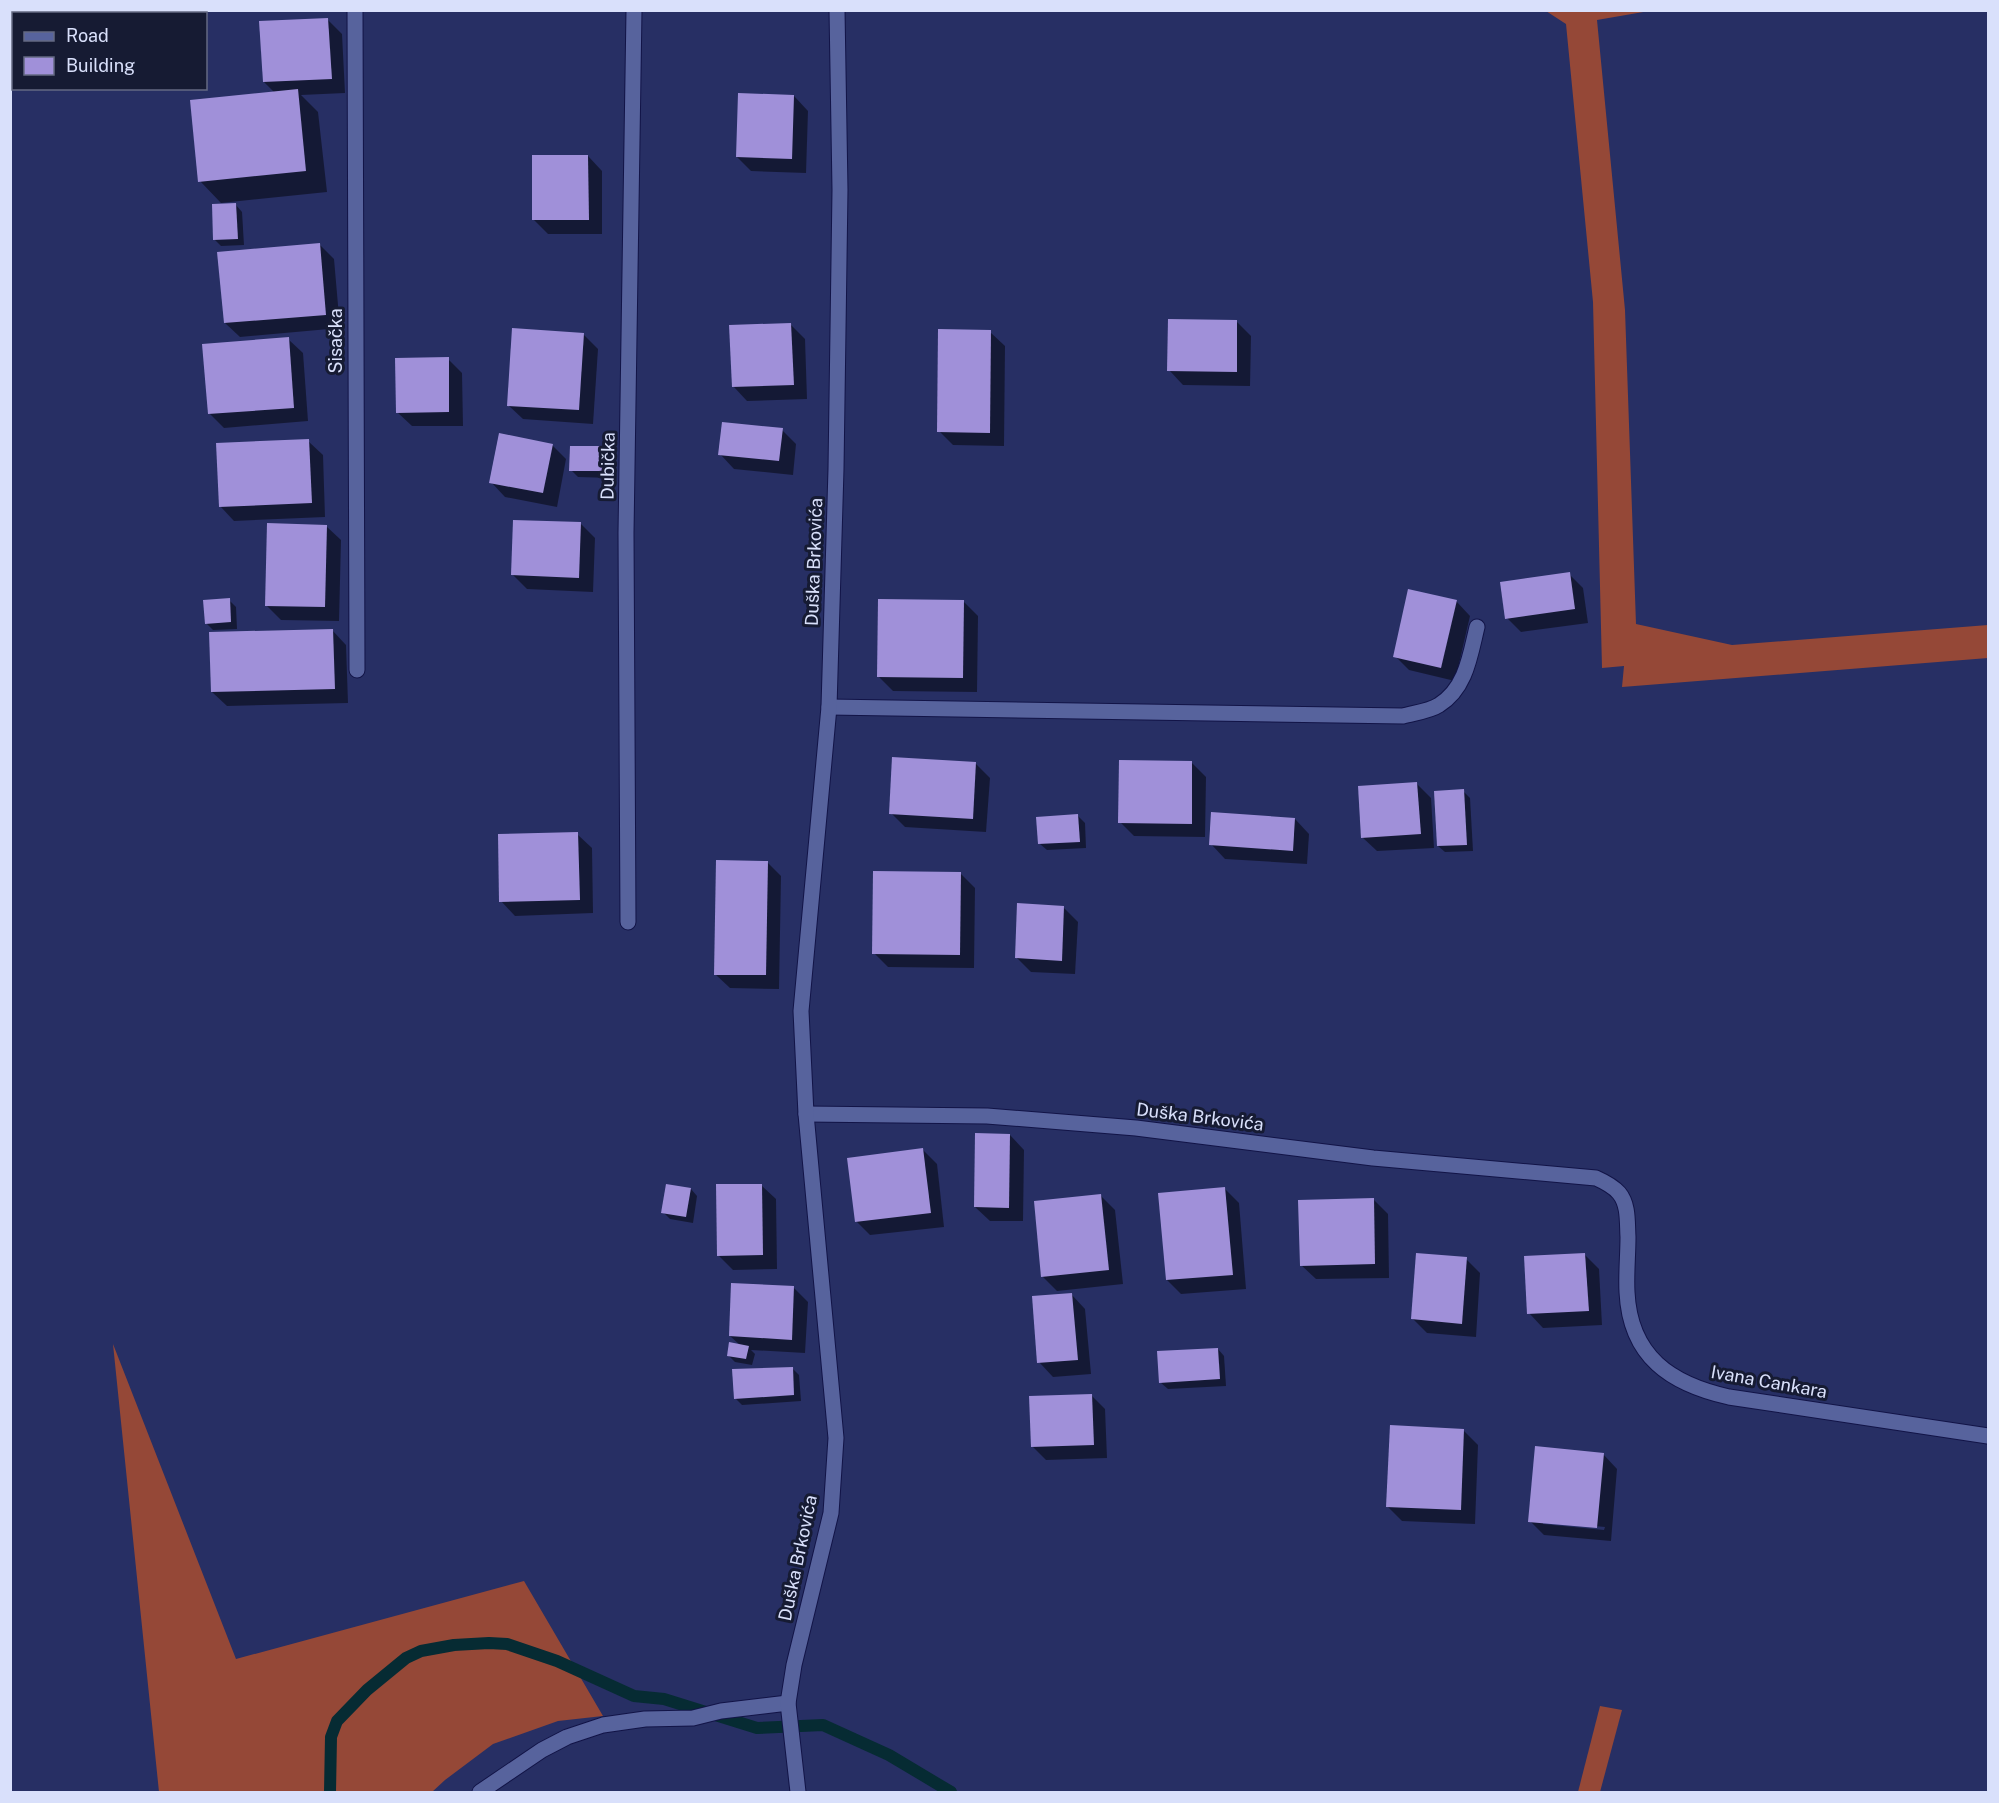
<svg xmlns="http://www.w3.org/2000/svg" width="1999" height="1803" viewBox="0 0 1999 1803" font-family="'Public Sans',sans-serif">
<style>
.forest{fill:#954837}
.shadow{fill:#0007;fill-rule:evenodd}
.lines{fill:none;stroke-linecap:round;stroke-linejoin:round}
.stream{stroke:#062b33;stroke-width:12}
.building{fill:#a090d9}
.minor-casing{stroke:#121447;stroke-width:17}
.minor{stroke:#57639d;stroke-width:15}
.labels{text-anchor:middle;stroke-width:6;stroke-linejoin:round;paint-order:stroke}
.street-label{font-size:18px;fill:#d9e0fb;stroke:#161b33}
</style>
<rect width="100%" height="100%" fill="#272f64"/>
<g class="forest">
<path d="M 1546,11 L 1649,11 L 1597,20 L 1625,310 L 1636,624 L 1732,645 L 1988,625 L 1988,658 L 1622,687 L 1624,666 L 1602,668 L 1593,302 L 1566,24 Z"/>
<path d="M 113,1344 L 236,1659 L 524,1581 L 603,1716 L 558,1721 L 493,1744 L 445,1780 L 432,1792 L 159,1792 Z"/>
<path d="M 1600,1706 L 1622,1710 L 1600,1792 L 1578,1792 Z"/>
</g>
<g class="shadow">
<path d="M 920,10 L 986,10 L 986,12 Z"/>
<path d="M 328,20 L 342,34 L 345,93 L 301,95 L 318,112 L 327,192 L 221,203 L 200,181 L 275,93 L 264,82 Z"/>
<path d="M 794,96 L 808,111 L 806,173 L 751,171 L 737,157 Z"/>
<path d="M 588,156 L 602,171 L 602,234 L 548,234 L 533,219 Z"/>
<path d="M 236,205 L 242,212 L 244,245 L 221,246 L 214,239 Z"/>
<path d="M 320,245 L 334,259 L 340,328 L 240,337 L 225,323 Z"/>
<path d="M 1236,321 L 1251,336 L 1250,386 L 1183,385 L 1169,370 Z"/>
<path d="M 791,325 L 805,339 L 807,399 L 747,401 L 733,386 Z"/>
<path d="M 990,332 L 1005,346 L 1004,446 L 953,445 L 939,431 Z"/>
<path d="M 583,334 L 598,349 L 593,424 L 523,419 L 508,405 Z"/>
<path d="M 288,339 L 303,353 L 308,421 L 224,428 L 209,413 Z"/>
<path d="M 448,359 L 462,373 L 463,426 L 412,426 L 397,412 Z"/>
<path d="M 782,430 L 796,444 L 793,475 L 734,469 L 720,454 Z"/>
<path d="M 308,441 L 323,455 L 325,517 L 234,521 L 220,506 Z"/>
<path d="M 552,445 L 566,459 L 557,507 L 505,497 L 491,482 Z"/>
<path d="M 604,448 L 611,455 L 611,478 L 578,477 L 571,470 Z"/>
<path d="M 581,524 L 595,538 L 593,592 L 527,589 L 513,575 Z"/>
<path d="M 326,526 L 341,540 L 339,621 L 281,620 L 266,605 Z"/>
<path d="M 1569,574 L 1583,588 L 1588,623 L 1521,632 L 1507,618 Z"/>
<path d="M 229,600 L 236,607 L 237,629 L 213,630 L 206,623 Z"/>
<path d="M 963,601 L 978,616 L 977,692 L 893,691 L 878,676 Z"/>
<path d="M 1456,601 L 1470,616 L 1455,681 L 1409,670 L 1395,656 Z"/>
<path d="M 332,630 L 346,645 L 348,703 L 227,706 L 212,692 Z"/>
<path d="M 1191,762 L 1206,777 L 1205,837 L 1134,836 L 1120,822 Z"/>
<path d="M 976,764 L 990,778 L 986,832 L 905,827 L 891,813 Z"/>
<path d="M 1417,784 L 1431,798 L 1434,848 L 1377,851 L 1362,837 Z"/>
<path d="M 1463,791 L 1470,798 L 1473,851 L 1445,852 L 1438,846 Z"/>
<path d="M 1078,816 L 1085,823 L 1086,848 L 1047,850 L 1040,844 Z"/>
<path d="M 1295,819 L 1309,834 L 1307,864 L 1225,859 L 1211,844 Z"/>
<path d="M 577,834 L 592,848 L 593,913 L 515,916 L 501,901 Z"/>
<path d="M 767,862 L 781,876 L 779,989 L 730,988 L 715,974 Z"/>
<path d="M 960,873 L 975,888 L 974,968 L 888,967 L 874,953 Z"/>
<path d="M 1063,907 L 1078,922 L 1075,974 L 1031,972 L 1016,957 Z"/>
<path d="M 1010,1135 L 1024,1150 L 1023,1221 L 990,1221 L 975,1207 Z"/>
<path d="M 923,1150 L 937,1164 L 944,1227 L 870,1235 L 856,1221 Z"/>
<path d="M 761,1185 L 776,1199 L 777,1269 L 733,1270 L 718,1255 Z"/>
<path d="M 691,1189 L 697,1196 L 693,1223 L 670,1219 L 663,1212 Z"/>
<path d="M 1225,1189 L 1239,1203 L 1246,1289 L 1181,1294 L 1167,1280 Z"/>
<path d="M 1101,1196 L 1115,1210 L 1123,1284 L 1057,1291 L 1043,1277 Z"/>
<path d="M 1373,1199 L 1388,1214 L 1389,1278 L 1316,1279 L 1301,1265 Z"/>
<path d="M 1585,1255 L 1599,1269 L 1602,1325 L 1543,1328 L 1529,1313 Z"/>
<path d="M 1466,1259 L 1480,1273 L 1476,1337 L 1427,1333 L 1413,1319 Z"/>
<path d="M 794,1288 L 808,1302 L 805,1353 L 751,1350 L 755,1354 L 752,1365 L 735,1362 L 728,1355 L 741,1346 L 730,1336 Z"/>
<path d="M 1071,1294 L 1085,1309 L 1091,1374 L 1053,1377 L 1039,1362 Z"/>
<path d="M 1218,1349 L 1224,1356 L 1226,1386 L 1168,1389 L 1161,1383 Z"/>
<path d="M 792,1368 L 799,1375 L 801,1401 L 742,1405 L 735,1398 Z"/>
<path d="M 1091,1395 L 1105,1409 L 1107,1458 L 1046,1460 L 1032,1446 Z"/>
<path d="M 1464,1431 L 1478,1445 L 1475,1524 L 1402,1521 L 1387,1506 Z"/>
<path d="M 1603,1454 L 1617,1469 L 1611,1541 L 1544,1535 L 1530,1521 ZM 1543,1521 L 1605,1527 L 1604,1530 L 1543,1524 Z"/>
</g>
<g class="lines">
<path class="stream" d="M 330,1792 L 331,1737 L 337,1721 L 367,1690 L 406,1658 L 421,1651 L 454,1645 L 489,1643 L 507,1644 L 557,1661 L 634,1696 L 664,1699 L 757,1728 L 823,1725 L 889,1755 L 951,1792"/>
</g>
<g class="building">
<path d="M 328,18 L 332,79 L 263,82 L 259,21 Z"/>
<path d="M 298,89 L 306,171 L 198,182 L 190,100 Z"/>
<path d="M 738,93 L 794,95 L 792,159 L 736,157 Z"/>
<path d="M 532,155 L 588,155 L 589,220 L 532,220 Z"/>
<path d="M 236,203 L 238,239 L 213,240 L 212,204 Z"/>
<path d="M 320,243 L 326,315 L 224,323 L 217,252 Z"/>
<path d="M 1168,319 L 1237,320 L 1237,372 L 1167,371 Z"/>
<path d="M 791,323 L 794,385 L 732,387 L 729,325 Z"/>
<path d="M 512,328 L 584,333 L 579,410 L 507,406 Z"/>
<path d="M 938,329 L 991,330 L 990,433 L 937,432 Z"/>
<path d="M 289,337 L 294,408 L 208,414 L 202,344 Z"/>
<path d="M 449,357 L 449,412 L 396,413 L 395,358 Z"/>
<path d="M 722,422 L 783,428 L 779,461 L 718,455 Z"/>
<path d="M 499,433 L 553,444 L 543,493 L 489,483 Z"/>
<path d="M 309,439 L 312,503 L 219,507 L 216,443 Z"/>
<path d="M 570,446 L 605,446 L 605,471 L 569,471 Z"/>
<path d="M 513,520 L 581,522 L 579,578 L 511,575 Z"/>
<path d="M 267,523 L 327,525 L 325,607 L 265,606 Z"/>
<path d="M 1570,572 L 1575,609 L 1505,619 L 1500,582 Z"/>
<path d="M 1408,589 L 1457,600 L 1441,668 L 1393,657 Z"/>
<path d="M 230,598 L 231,622 L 205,624 L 203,600 Z"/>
<path d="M 878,599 L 964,600 L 963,678 L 877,677 Z"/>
<path d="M 333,629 L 335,689 L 211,692 L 209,632 Z"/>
<path d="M 892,757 L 976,762 L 973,819 L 889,814 Z"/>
<path d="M 1119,760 L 1192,761 L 1192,824 L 1118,823 Z"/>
<path d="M 1417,782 L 1421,834 L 1361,838 L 1358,786 Z"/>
<path d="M 1464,789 L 1467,845 L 1437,846 L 1434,791 Z"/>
<path d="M 1211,812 L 1295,818 L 1293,851 L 1209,845 Z"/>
<path d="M 1078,814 L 1080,842 L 1038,844 L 1036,817 Z"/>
<path d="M 578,832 L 580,900 L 499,902 L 498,834 Z"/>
<path d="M 716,860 L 768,861 L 766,975 L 714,975 Z"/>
<path d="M 873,871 L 961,872 L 960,955 L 872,954 Z"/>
<path d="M 1017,903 L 1064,906 L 1062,961 L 1015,958 Z"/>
<path d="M 975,1133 L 1010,1134 L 1009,1208 L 974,1207 Z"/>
<path d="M 923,1148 L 931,1213 L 855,1222 L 847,1158 Z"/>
<path d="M 666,1184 L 691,1188 L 686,1217 L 661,1213 Z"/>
<path d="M 716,1184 L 762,1184 L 763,1255 L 717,1256 Z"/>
<path d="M 1225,1187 L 1233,1275 L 1166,1280 L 1158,1193 Z"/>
<path d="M 1101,1194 L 1109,1270 L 1041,1277 L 1034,1201 Z"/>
<path d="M 1374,1198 L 1375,1264 L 1300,1266 L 1298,1200 Z"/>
<path d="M 1416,1253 L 1467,1257 L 1462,1324 L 1411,1319 Z"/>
<path d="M 1585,1253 L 1589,1311 L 1527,1314 L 1524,1256 Z"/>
<path d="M 731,1283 L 794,1286 L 792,1340 L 729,1336 Z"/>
<path d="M 1072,1293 L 1078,1360 L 1037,1363 L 1032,1296 Z"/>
<path d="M 729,1342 L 749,1346 L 746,1359 L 727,1356 Z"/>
<path d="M 1218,1348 L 1220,1379 L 1159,1383 L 1157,1351 Z"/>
<path d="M 793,1367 L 794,1395 L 734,1399 L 732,1369 Z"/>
<path d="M 1092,1394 L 1094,1445 L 1031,1447 L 1029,1396 Z"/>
<path d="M 1390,1425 L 1464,1429 L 1461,1510 L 1386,1507 Z"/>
<path d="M 1535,1446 L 1604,1453 L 1597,1528 L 1528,1522 Z"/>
</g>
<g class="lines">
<defs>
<g id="minor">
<path d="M 355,10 L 357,670"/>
<path d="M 829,707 L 1403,716 C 1414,713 1430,711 1439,705 C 1466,688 1470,656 1477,627"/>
<path d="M 628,922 L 626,533 L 634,10"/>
<path d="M 806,1114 L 987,1116 L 1136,1128 L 1373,1158 L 1596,1178 C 1605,1182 1613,1186 1619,1193 C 1629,1205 1627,1223 1628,1237 C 1628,1255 1626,1274 1627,1292 C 1630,1357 1671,1384 1729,1397 L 1988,1436"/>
<path d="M 480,1792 L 542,1750 L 567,1737 L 603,1725 L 645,1719 L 693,1718 L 721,1711 L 788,1703"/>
<path d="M 798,1792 L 788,1703 L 794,1665 L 831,1513 L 836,1438 L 806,1114 L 801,1011 L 829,707 L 836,469 L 840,190 L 837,10"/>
</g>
</defs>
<use href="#minor" class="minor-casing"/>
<use href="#minor" class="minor"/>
</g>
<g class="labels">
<g class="street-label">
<text transform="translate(336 341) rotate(-90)" y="6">Sisačka</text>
<text transform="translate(608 466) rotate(-89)" y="6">Dubička</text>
<text transform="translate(814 562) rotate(-88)" y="6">Duška Brkovića</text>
<text transform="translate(1200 1117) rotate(7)" y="6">Duška Brkovića</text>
<text transform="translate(1769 1382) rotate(10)" y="6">Ivana Cankara</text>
<text transform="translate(798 1558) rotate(-78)" y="6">Duška Brkovića</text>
</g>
</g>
<rect width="1999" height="1803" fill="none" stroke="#d9e0fb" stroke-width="24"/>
<rect x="12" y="12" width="195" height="78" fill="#161b33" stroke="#646a83" stroke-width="1.5"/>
<rect x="24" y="32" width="30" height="9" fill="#57639d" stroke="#646a83" stroke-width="1.5"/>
<text x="66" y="42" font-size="18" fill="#d9e0fb">Road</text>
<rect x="24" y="57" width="30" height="18" fill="#a090d9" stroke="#646a83" stroke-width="1.5"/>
<text x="66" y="72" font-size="18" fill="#d9e0fb">Building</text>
</svg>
